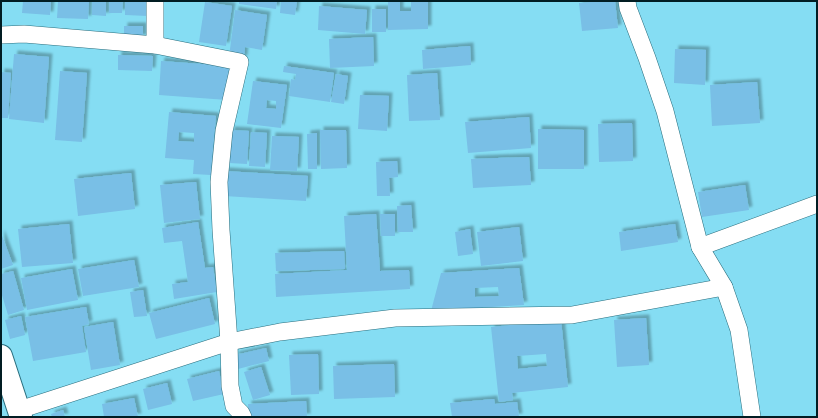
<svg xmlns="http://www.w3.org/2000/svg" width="818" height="418" viewBox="0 0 818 418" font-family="'Fira Sans Condensed',sans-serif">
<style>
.building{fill:#79bfe6;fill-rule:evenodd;filter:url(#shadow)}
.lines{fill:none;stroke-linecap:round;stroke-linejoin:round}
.minor-casing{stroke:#296e7e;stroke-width:18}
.primary-casing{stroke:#296e7e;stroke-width:24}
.minor{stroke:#fff;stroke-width:17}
.primary{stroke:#fff;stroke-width:22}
</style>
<defs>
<filter id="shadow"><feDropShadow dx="3.5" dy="-3.5" stdDeviation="1" flood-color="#0004"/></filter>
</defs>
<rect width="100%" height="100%" fill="#85ddf3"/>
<g class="building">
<path d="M 23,1 L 51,1 L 50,15 L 22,13 Z"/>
<path d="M 58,1 L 89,1 L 88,19 L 57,18 Z"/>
<path d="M 92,1 L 106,1 L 106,16 L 92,15 Z"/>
<path d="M 109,1 L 123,1 L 122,13 L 109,13 Z"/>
<path d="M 125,1 L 149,1 L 148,16 L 125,15 Z"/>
<path d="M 239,1 L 277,1 L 276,9 L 239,4 Z"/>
<path d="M 281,1 L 297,1 L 295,15 L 280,13 Z"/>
<path d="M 388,1 L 400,1 L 400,11 L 411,11 L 411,1 L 428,1 L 428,29 L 388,30 Z"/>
<path d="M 601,1 L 615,1 L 618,28 L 582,31 L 579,3 Z"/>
<path d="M 205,2 L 232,6 L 226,46 L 199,42 Z"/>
<path d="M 319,6 L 367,10 L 365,34 L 318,30 Z"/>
<rect x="372" y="9" width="14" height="23"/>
<path d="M 235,10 L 267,15 L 262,50 L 245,47 L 244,59 L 229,57 Z"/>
<path d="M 124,26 L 143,26 L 143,38 L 124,37 Z"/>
<path d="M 373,37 L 374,66 L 330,68 L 329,39 Z"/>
<path d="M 470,46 L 471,65 L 423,69 L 422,50 Z"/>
<path d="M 675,49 L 706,50 L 705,85 L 674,83 Z"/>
<path d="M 14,54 L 49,57 L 44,123 L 9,119 Z"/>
<path d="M 118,55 L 153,56 L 152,71 L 118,70 Z"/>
<path d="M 161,61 L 229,66 L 227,100 L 159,95 Z"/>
<path d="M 284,66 L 334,73 L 330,102 L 289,96 L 291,79 L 295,80 L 296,74 L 283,72 Z"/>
<path d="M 60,71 L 87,73 L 82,142 L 55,140 Z"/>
<path d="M 1,72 L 11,73 L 8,118 L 1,118 Z"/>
<path d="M 437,73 L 440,120 L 409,121 L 407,75 Z"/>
<path d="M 336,74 L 348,76 L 344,104 L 331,102 Z"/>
<path d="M 253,81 L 287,85 L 281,128 L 247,124 ZM 267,100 L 276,101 L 276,109 L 266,108 Z"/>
<path d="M 757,82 L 760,123 L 712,126 L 710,85 Z"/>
<path d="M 360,95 L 389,96 L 387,131 L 358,129 Z"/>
<path d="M 169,112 L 216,116 L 211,175 L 193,174 L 194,160 L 165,158 ZM 179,132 L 194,133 L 194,142 L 178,141 Z"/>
<path d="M 529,117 L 531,148 L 468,153 L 465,122 Z"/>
<path d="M 632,123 L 633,161 L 599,162 L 598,124 Z"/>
<path d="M 538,129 L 584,130 L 584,169 L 538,169 Z"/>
<path d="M 231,130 L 249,131 L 247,164 L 229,163 Z"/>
<path d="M 320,130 L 346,130 L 347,168 L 321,169 Z"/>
<path d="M 251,132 L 267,133 L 265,167 L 249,166 Z"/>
<path d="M 317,133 L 317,169 L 308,169 L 307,134 Z"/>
<path d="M 272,136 L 299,137 L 297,171 L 270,170 Z"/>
<path d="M 529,157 L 531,185 L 473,188 L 471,159 Z"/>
<path d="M 397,161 L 398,177 L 389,178 L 390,196 L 377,196 L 376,162 Z"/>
<path d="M 225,171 L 308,176 L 306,201 L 224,196 Z"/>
<path d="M 131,173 L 135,209 L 78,216 L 74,179 Z"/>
<path d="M 196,182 L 200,219 L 164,223 L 160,185 Z"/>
<path d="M 745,185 L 749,210 L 702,217 L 698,192 Z"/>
<path d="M 411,205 L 413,232 L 398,232 L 397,206 Z"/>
<path d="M 376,214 L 380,271 L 409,270 L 410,289 L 276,297 L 275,274 L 347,270 L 344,216 Z"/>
<path d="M 380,214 L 395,214 L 395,236 L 381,236 Z"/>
<path d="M 198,222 L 205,268 L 213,267 L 217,292 L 174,299 L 172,284 L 188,282 L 182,241 L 164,243 L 162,228 Z"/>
<path d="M 69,224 L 73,263 L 22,267 L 18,229 Z"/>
<path d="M 675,224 L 678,242 L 621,251 L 619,232 Z"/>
<path d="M 519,227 L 523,261 L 481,266 L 477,232 Z"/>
<path d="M 470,229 L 473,254 L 458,256 L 455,232 Z"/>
<path d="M 1,233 L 13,265 L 1,269 Z"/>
<path d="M 344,251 L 345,269 L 276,271 L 275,253 Z"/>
<path d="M 134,260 L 139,287 L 83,296 L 78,269 Z"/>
<path d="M 519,268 L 524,305 L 431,311 L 441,273 ZM 498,287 L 499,296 L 475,297 L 475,288 Z"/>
<path d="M 72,269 L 78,300 L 27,310 L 21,278 Z"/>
<path d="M 13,271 L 24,310 L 8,315 L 1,292 L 1,274 Z"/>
<path d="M 143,290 L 147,316 L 134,317 L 130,292 Z"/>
<path d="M 209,298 L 215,324 L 156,339 L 149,313 Z"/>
<path d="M 86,307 L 89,324 L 82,326 L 86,352 L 33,361 L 25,317 Z"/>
<path d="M 21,316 L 25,335 L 10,339 L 5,320 Z"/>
<path d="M 646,318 L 649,365 L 617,367 L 614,320 Z"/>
<path d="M 561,320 L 568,387 L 512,393 L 513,400 L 499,402 L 491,327 ZM 546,354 L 547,366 L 518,369 L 517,356 Z"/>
<path d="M 113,322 L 120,365 L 91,370 L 84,327 Z"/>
<path d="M 266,348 L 269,361 L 238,369 L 235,355 Z"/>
<path d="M 318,354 L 319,394 L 291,395 L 289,355 Z"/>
<path d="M 394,364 L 395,397 L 334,399 L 333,366 Z"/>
<path d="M 261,367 L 270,395 L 253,400 L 244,372 Z"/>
<path d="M 219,371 L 224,394 L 193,401 L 187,379 Z"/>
<path d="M 167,383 L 172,404 L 148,410 L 143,389 Z"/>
<path d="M 134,398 L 138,417 L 104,417 L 102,404 Z"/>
<path d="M 494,399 L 495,404 L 517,402 L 519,417 L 452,417 L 450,403 Z"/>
<path d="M 306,401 L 307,417 L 249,417 L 248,404 Z"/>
<path d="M 63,410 L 65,417 L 52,417 L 51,414 Z"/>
</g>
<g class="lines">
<defs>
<g id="minor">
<path d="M 627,1 L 628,8 L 647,58 L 665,111 L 700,247 L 724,287 L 739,330 L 752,417"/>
<path d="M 1,35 L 24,34 L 155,45 L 240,62 L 224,131 L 219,182 L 221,230 L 229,342 L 230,386 L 234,406 L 241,413 L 243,417"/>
<path d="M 155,45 L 155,1"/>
<path d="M 700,247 L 817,204"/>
<path d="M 19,410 L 229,342 L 280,332 L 395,318 L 572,315 L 724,287"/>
</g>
<path id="primary" d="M 1,356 L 21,417"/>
</defs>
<use href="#minor" class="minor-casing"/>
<use href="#primary" class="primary-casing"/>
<use href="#minor" class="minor"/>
<use href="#primary" class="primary"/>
</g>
<rect width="818" height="418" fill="none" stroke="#011d23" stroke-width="4"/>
</svg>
